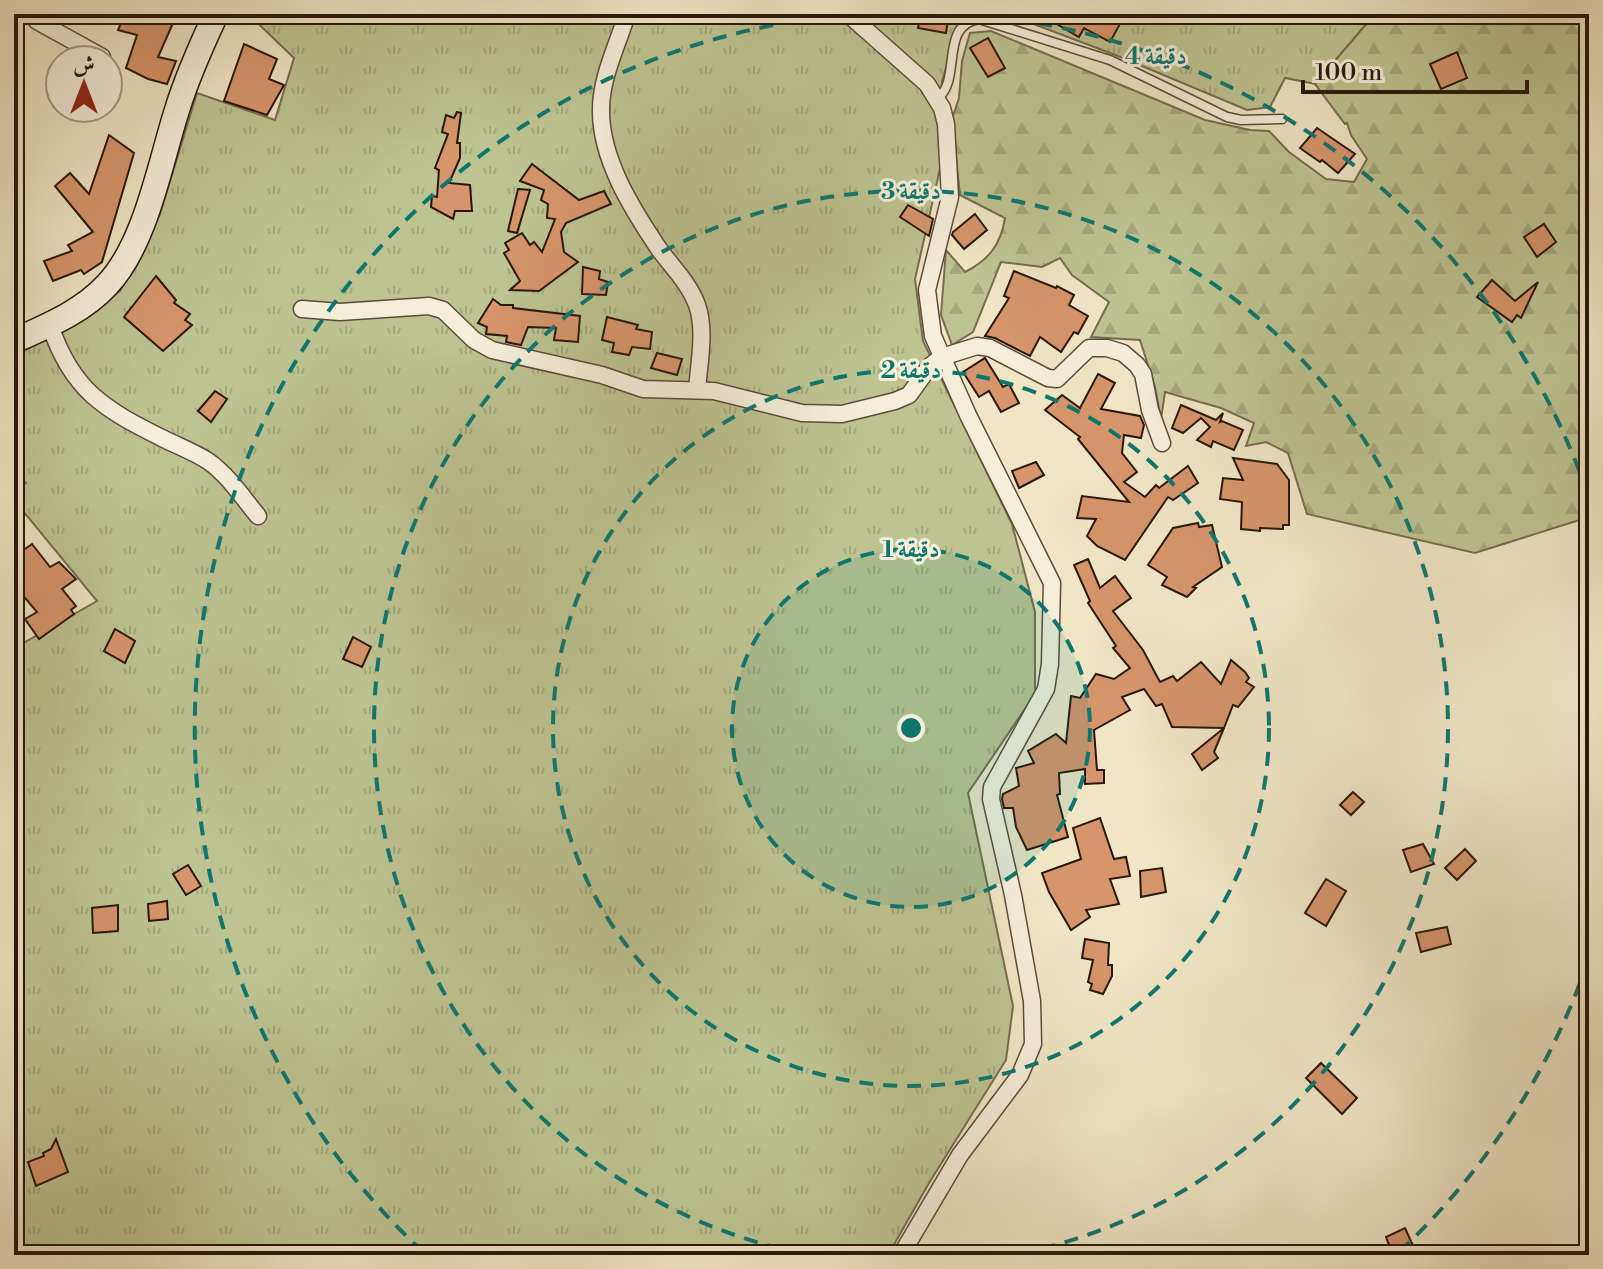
<svg xmlns="http://www.w3.org/2000/svg" width="1603" height="1269" viewBox="0 0 1603 1269" font-family="'Libre Bodoni',Amiri,serif">
<style>
.grass{fill:url(#grass-tufts);stroke:#746d4f;stroke-width:2}
.forest{fill:url(#forest-firs);stroke:#746d4f;stroke-width:2}
.building{fill:#d6956b;stroke:#2a160c;stroke-width:2}
.lines{fill:none;stroke-linecap:round;stroke-linejoin:round}
.lane-casing{stroke:#5c4a3a;stroke-width:11}
.street-casing{stroke:#5c4a3a;stroke-width:19}
.secondary-casing{stroke:#2a160c;stroke-width:27}
.lane{stroke:#f5efda;stroke-width:8}
.street{stroke:#f5efda;stroke-width:16}
.secondary{stroke:#f5efda;stroke-width:24}
.ring{fill:none;stroke:#0f766e;stroke-width:4;stroke-dasharray:14 10}
.centre{fill:#0f766e;stroke:#f5efda;stroke-width:4}
.ring-label{font-size:24px;text-anchor:middle;font-weight:bold;fill:#0f766e;stroke:#f5efda;stroke-width:6;stroke-linejoin:round;paint-order:stroke}
</style>
<defs>
<pattern id="grass-tufts" width="24" height="20" patternUnits="userSpaceOnUse" patternTransform="scale(2)"><rect width="24" height="20" fill="#bdc492"/><path d="M3 7l-1-3M5 7V3M7 7l1-3M15 17l-1-3M17 17v-4M19 17l1-3" fill="none" stroke="#a3a87d"/></pattern>
<pattern id="forest-firs" width="22" height="20" patternUnits="userSpaceOnUse" patternTransform="scale(2)"><rect width="22" height="20" fill="#bdc492"/><path d="M5 1l3.5 6h-7zM16 11l3.5 6h-7z" fill="#a3a87d"/></pattern>
</defs>
<rect width="100%" height="100%" fill="#f0e6c6"/>
<filter id="stains"><feTurbulence type="fractalNoise" baseFrequency=".0025" numOctaves="4"/><feColorMatrix values="0 0 0 0 .2 0 0 0 0 .09 0 0 0 0 .02 0 0 0 .5 -.17"/></filter>
<radialGradient id="worn" r=".72"><stop offset=".6" stop-color="#630" stop-opacity="0"/><stop offset="1" stop-color="#630" stop-opacity=".3"/></radialGradient>
<g class="grass">
<path d="M 248,14 L 969,14 L 962,16 L 942,81 L 940,169 L 915,279 L 923,341 L 1012,524 L 1035,612 L 1035,694 L 968,793 L 1013,1006 L 1006,1060 L 929,1183 L 888,1255 L 14,1255 L 14,635 L 25,642 L 97,601 L 14,500 L 14,490 L 26,483 L 14,469 L 14,352 L 120,291 L 160,214 L 197,93 L 275,120 L 294,58 Z"/>
<path d="M 1007,14 L 1375,14 L 1315,84 L 1285,78 L 1270,107 L 1247,110 L 1118,56 Z"/>
</g>
<path class="forest" d="M 1375,14 L 1589,14 L 1589,517 L 1475,553 L 1307,514 L 1288,453 L 1266,442 L 1246,446 L 1254,423 L 1221,408 L 1165,392 L 1161,419 L 1155,387 L 1140,340 L 1091,337 L 1109,302 L 1072,275 L 1060,258 L 1042,267 L 1001,262 L 973,332 L 952,345 L 941,315 L 946,250 L 965,272 C 989,260 1001,244 1005,218 L 960,195 L 952,119 L 959,98 L 962,61 L 970,33 L 991,31 L 1205,120 L 1250,130 L 1269,131 L 1289,152 L 1326,179 L 1354,182 L 1367,159 L 1351,135 L 1347,123 L 1345,124 L 1315,84 Z"/>
<g class="building">
<path d="M 125,14 L 177,14 L 158,57 L 176,61 L 167,84 L 148,79 L 126,68 L 137,35 L 118,30 Z"/>
<path d="M 921,14 L 949,14 L 946,33 L 918,28 Z"/>
<path d="M 1062,14 L 1106,14 L 1121,22 L 1110,42 L 1084,28 L 1079,37 L 1055,23 Z"/>
<path d="M 988,38 L 1005,68 L 988,77 L 970,48 Z"/>
<path d="M 244,44 L 277,59 L 269,79 L 284,85 L 267,115 L 224,101 Z"/>
<path d="M 1457,52 L 1467,78 L 1441,89 L 1430,64 Z"/>
<path d="M 457,112 L 461,113 L 457,143 L 460,143 L 460,158 L 449,183 L 470,185 L 472,211 L 455,211 L 453,219 L 431,207 L 432,196 L 437,197 L 439,170 L 435,168 L 448,134 L 442,132 L 446,115 L 454,118 Z"/>
<path d="M 1317,128 L 1355,154 L 1338,173 L 1322,160 L 1320,162 L 1300,148 Z"/>
<path d="M 109,135 L 134,153 L 102,262 L 84,274 L 81,270 L 53,281 L 44,261 L 72,251 L 68,245 L 93,232 L 55,186 L 70,173 L 89,194 Z"/>
<path d="M 532,164 L 579,200 L 604,191 L 611,204 L 566,223 L 561,232 L 564,252 L 578,262 L 539,291 L 510,290 L 520,281 L 504,253 L 509,250 L 505,243 L 522,233 L 530,245 L 534,242 L 542,252 L 555,219 L 547,218 L 548,204 L 541,200 L 544,190 L 520,181 Z"/>
<path d="M 518,189 L 530,190 L 517,233 L 508,231 Z"/>
<path d="M 908,205 L 933,219 L 929,236 L 900,217 Z"/>
<path d="M 975,214 L 987,230 L 964,249 L 952,235 L 953,232 Z"/>
<path d="M 1544,224 L 1556,242 L 1537,257 L 1524,237 Z"/>
<path d="M 583,267 L 600,271 L 599,279 L 608,282 L 606,295 L 582,294 Z"/>
<path d="M 1014,271 L 1056,288 L 1057,286 L 1074,295 L 1069,305 L 1088,316 L 1078,334 L 1074,332 L 1061,352 L 1040,337 L 1030,356 L 995,338 L 985,336 L 1009,298 L 1004,296 Z"/>
<path d="M 156,276 L 176,300 L 174,303 L 190,314 L 185,320 L 192,325 L 163,351 L 124,317 Z"/>
<path d="M 1492,280 L 1515,301 L 1538,282 L 1521,318 L 1517,315 L 1512,322 L 1477,297 Z"/>
<path d="M 493,299 L 501,305 L 513,305 L 513,308 L 580,316 L 578,342 L 554,340 L 556,328 L 528,327 L 521,345 L 506,342 L 507,336 L 486,334 L 487,327 L 478,323 Z"/>
<path d="M 607,317 L 638,325 L 636,329 L 652,332 L 650,349 L 632,347 L 629,355 L 612,352 L 614,343 L 602,340 Z"/>
<path d="M 657,353 L 682,359 L 677,375 L 651,368 Z"/>
<path d="M 985,358 L 1003,387 L 1009,384 L 1019,403 L 1001,412 L 989,391 L 979,397 L 963,372 Z"/>
<path d="M 1098,374 L 1115,383 L 1101,409 L 1140,416 L 1144,425 L 1141,438 L 1124,435 L 1122,453 L 1137,472 L 1124,482 L 1145,497 L 1156,485 L 1159,488 L 1188,466 L 1198,483 L 1173,500 L 1168,497 L 1125,560 L 1097,546 L 1087,536 L 1096,519 L 1077,518 L 1082,496 L 1129,502 L 1078,439 L 1080,437 L 1045,410 L 1062,395 L 1080,408 Z"/>
<path d="M 215,391 L 227,399 L 211,422 L 198,411 Z"/>
<path d="M 1181,405 L 1216,420 L 1223,413 L 1220,422 L 1222,421 L 1243,430 L 1234,450 L 1213,441 L 1211,447 L 1197,440 L 1210,427 L 1201,418 L 1183,433 L 1172,428 Z"/>
<path d="M 1233,458 L 1277,464 L 1289,480 L 1289,525 L 1283,525 L 1283,529 L 1260,528 L 1260,531 L 1241,529 L 1242,502 L 1220,499 L 1223,478 L 1243,480 Z"/>
<path d="M 1036,462 L 1044,475 L 1019,488 L 1012,471 Z"/>
<path d="M 1198,523 L 1199,527 L 1212,525 L 1222,567 L 1193,587 L 1196,588 L 1187,597 L 1162,585 L 1167,577 L 1148,565 L 1173,528 Z"/>
<path d="M 14,535 L 25,549 L 32,544 L 50,567 L 59,562 L 76,579 L 62,589 L 76,606 L 71,610 L 74,614 L 39,639 L 25,619 L 37,612 L 14,585 Z"/>
<path d="M 1088,559 L 1100,588 L 1115,576 L 1131,598 L 1113,611 L 1143,650 L 1160,682 L 1173,676 L 1177,681 L 1201,662 L 1221,684 L 1231,660 L 1245,672 L 1249,678 L 1246,682 L 1254,687 L 1238,707 L 1233,705 L 1224,728 L 1172,727 L 1162,704 L 1156,706 L 1144,689 L 1122,697 L 1130,710 L 1094,730 L 1097,770 L 1104,770 L 1104,783 L 1085,784 L 1085,769 L 1059,773 L 1060,794 L 1057,795 L 1068,837 L 1027,850 L 1016,827 L 1013,808 L 1004,808 L 1002,799 L 1003,794 L 1019,786 L 1016,768 L 1034,763 L 1028,751 L 1056,734 L 1066,743 L 1071,696 L 1080,698 L 1096,674 L 1114,679 L 1130,668 L 1113,648 L 1116,646 L 1088,603 L 1090,601 L 1074,565 Z"/>
<path d="M 115,629 L 135,641 L 125,663 L 104,651 Z"/>
<path d="M 353,637 L 371,647 L 362,667 L 343,659 Z"/>
<path d="M 1224,728 L 1214,752 L 1218,758 L 1202,770 L 1192,754 Z"/>
<path d="M 1353,792 L 1364,802 L 1351,815 L 1340,805 Z"/>
<path d="M 1100,818 L 1114,859 L 1126,857 L 1130,876 L 1110,879 L 1119,904 L 1086,910 L 1090,917 L 1071,930 L 1049,892 L 1042,873 L 1081,859 L 1073,828 Z"/>
<path d="M 1423,844 L 1434,864 L 1411,872 L 1403,850 Z"/>
<path d="M 1465,849 L 1476,861 L 1457,880 L 1445,868 Z"/>
<path d="M 188,865 L 201,886 L 186,895 L 173,874 Z"/>
<path d="M 1162,868 L 1166,892 L 1141,897 L 1140,871 Z"/>
<path d="M 1326,879 L 1346,891 L 1326,926 L 1305,913 Z"/>
<path d="M 167,901 L 168,919 L 149,921 L 148,904 Z"/>
<path d="M 118,905 L 118,931 L 93,933 L 92,908 Z"/>
<path d="M 1447,927 L 1451,944 L 1421,952 L 1416,933 Z"/>
<path d="M 1085,939 L 1109,943 L 1108,965 L 1112,965 L 1112,976 L 1103,994 L 1090,990 L 1092,984 L 1088,982 L 1093,960 L 1082,958 Z"/>
<path d="M 1321,1063 L 1357,1098 L 1342,1114 L 1306,1078 Z"/>
<path d="M 56,1139 L 68,1172 L 36,1186 L 28,1162 L 44,1156 L 43,1153 L 51,1149 Z"/>
<path d="M 1405,1228 L 1414,1248 L 1393,1255 L 1386,1237 Z"/>
</g>
<g class="lines">
<defs>
<path id="lane" d="M 938,98 C 962,79 939,25 979,19 L 1110,60 L 1227,117 L 1241,120 L 1282,119"/>
<g id="street">
<path d="M 33,14 L 37,21 L 102,57"/>
<path d="M 627,14 C 618,44 601,77 601,109 C 600,158 632,209 659,249 C 672,267 689,283 697,305 C 706,330 699,363 697,390"/>
<path d="M 848,14 L 927,84 L 942,108 L 946,124 L 950,197 L 927,290 L 933,336 L 968,415 L 1052,583 L 1050,664 L 1046,689 L 992,787 L 991,799 L 1013,895 L 1032,1001 L 1033,1044 L 1020,1075 L 960,1155 L 901,1255"/>
<path d="M 302,309 L 340,312 L 429,306 L 443,310 L 474,340 L 492,350 L 602,375 L 643,389 L 714,391 L 802,413 L 842,414 L 895,401 L 909,395 L 930,366 L 942,357 L 977,346 L 990,348 L 1048,378 L 1057,379 L 1089,348 L 1107,348 L 1123,353 L 1137,365 L 1143,374 L 1150,410 L 1162,443"/>
<path d="M 50,325 C 72,391 104,409 164,439 C 178,446 194,452 208,461 C 228,475 243,498 258,516"/>
</g>
<path id="secondary" d="M 14,341 C 47,326 82,312 107,285 C 146,244 160,163 177,110 C 187,77 201,46 216,14"/>
</defs>
<use href="#lane" class="lane-casing"/>
<use href="#street" class="street-casing"/>
<use href="#secondary" class="secondary-casing"/>
<use href="#lane" class="lane"/>
<use href="#street" class="street"/>
<use href="#secondary" class="secondary"/>
</g>
<circle cx="911" cy="728" r="179" fill="#0f766e" fill-opacity=".12"/>
<g class="ring">
<circle cx="911" cy="728" r="179"/>
<circle cx="911" cy="728" r="358"/>
<path d="M804 1254A537 537 0 1 1 1018 1254"/>
<path d="M1588 961A716 716 0 0 1 1399 1252M423 1252A716 716 0 0 1 855 14M967 14A716 716 0 0 1 1588 495"/>
</g>
<circle cx="911" cy="728" r="12" class="centre"/>
<g class="ring-label">
<text x="1156" y="64">4 دقيقة</text>
<text x="911" y="199">3 دقيقة</text>
<text x="911" y="378">2 دقيقة</text>
<text x="911" y="557">1 دقيقة</text>
</g>
<rect width="1603" height="1269" fill="none" stroke="#f0e6c6" stroke-width="48"/>
<rect x="16" y="16" width="1571" height="1237" fill="none" stroke="#2a160c" stroke-width="4"/>
<rect x="24" y="24" width="1555" height="1221" fill="none" stroke="#2a160c" stroke-width="2"/>
<g transform="translate(84 84)"><circle r="38" fill="#f5efda" stroke="#a49888" stroke-width="2"/>
<path d="M0-6L14 30L0 20L-14 30Z" fill="#8f2418"/>
<text y="-12" font-size="22" font-weight="bold" text-anchor="middle" fill="#2a160c">ش</text>
</g>
<path d="M1303 80v12h224v-12" fill="none" stroke="#2a160c" stroke-width="4"/>
<text x="1315" y="80" font-size="24" fill="#2a160c" stroke="#f5efda" stroke-width="6" paint-order="stroke">100 m</text>
<rect width="100%" height="100%" filter="url(#stains)"/>
<rect width="100%" height="100%" fill="url(#worn)"/>
</svg>
